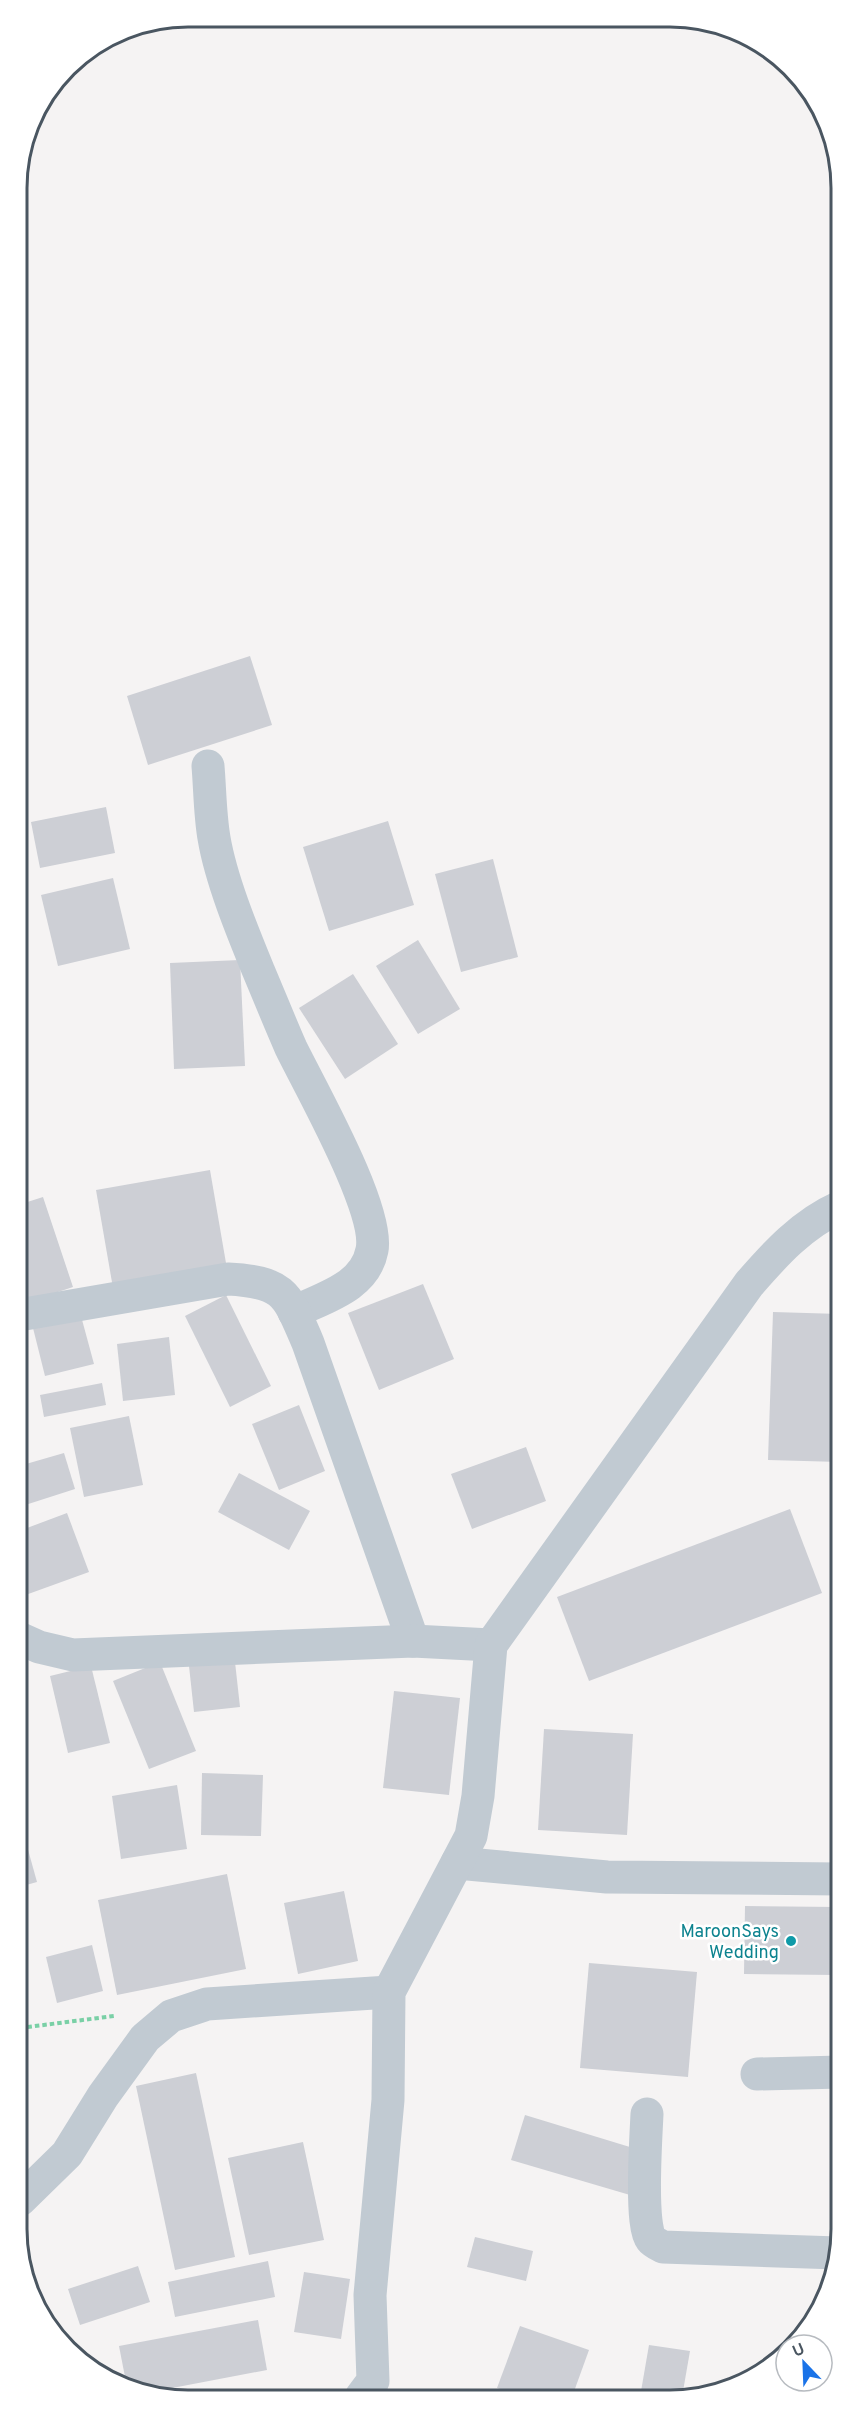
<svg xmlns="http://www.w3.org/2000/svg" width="858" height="2417" viewBox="0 0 858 2417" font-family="Overpass,sans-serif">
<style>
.building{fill:#cdcfd5}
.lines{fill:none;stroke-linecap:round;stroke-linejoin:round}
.path{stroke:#7ad0a6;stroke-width:4;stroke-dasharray:4.5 3;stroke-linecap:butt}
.street{stroke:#c1cad2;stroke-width:33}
.culture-dot{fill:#0f9aa8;stroke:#fff;stroke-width:2}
.labels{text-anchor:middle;stroke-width:5;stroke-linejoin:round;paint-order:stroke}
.culture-label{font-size:18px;fill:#0d838f;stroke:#fff;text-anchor:end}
.rim{fill:none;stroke:#4a5661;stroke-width:3}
</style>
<rect width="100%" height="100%" fill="#f5f3f3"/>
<g class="building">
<path d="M 250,656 L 272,725 L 148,765 L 127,696 Z"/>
<path d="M 106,807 L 115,853 L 40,868 L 31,822 Z"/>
<path d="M 388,821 L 414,905 L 329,931 L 303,847 Z"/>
<path d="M 493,859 L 518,957 L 461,972 L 435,874 Z"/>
<path d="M 113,878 L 130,949 L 58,966 L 41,895 Z"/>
<path d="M 418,940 L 460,1009 L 418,1034 L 376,966 Z"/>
<path d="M 240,960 L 245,1066 L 174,1069 L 170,963 Z"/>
<path d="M 353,974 L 398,1044 L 345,1079 L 299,1008 Z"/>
<path d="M 210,1170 L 227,1269 L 113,1288 L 96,1190 Z"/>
<path d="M 43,1197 L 73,1287 L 19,1305 L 18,1205 Z"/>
<path d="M 423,1284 L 454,1359 L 379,1390 L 348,1313 Z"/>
<path d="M 226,1295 L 271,1386 L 230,1407 L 185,1316 Z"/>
<path d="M 773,1312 L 840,1314 L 840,1462 L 768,1460 Z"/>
<path d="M 81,1316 L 94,1364 L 45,1376 L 33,1328 Z"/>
<path d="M 169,1337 L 175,1395 L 123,1401 L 117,1344 Z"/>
<path d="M 102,1383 L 106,1405 L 44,1417 L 40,1395 Z"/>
<path d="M 299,1405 L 325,1471 L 279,1490 L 252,1424 Z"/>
<path d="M 129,1416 L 143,1485 L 84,1497 L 70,1428 Z"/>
<path d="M 526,1447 L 546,1501 L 472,1529 L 451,1474 Z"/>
<path d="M 64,1453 L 75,1489 L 19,1507 L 19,1466 Z"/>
<path d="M 239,1473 L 310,1511 L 289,1550 L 218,1512 Z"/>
<path d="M 790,1509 L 822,1593 L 589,1681 L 557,1597 Z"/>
<path d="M 67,1513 L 89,1572 L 20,1597 L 19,1531 Z"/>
<path d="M 160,1662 L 196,1751 L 149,1769 L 113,1681 Z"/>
<path d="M 235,1662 L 240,1707 L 194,1712 L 189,1666 Z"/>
<path d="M 91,1666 L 110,1743 L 68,1753 L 50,1676 Z"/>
<path d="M 394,1691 L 460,1698 L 449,1795 L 383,1788 Z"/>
<path d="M 544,1729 L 633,1734 L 627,1835 L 538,1830 Z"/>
<path d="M 202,1773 L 263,1775 L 261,1836 L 201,1835 Z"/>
<path d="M 177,1785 L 187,1849 L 121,1859 L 112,1796 Z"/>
<path d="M 27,1846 L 37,1882 L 19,1887 L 19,1848 Z"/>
<path d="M 227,1874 L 246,1969 L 117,1995 L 98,1900 Z"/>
<path d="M 344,1891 L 358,1961 L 298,1974 L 284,1903 Z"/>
<path d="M 745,1906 L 838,1907 L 837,1975 L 744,1974 Z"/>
<path d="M 92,1945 L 103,1991 L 57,2003 L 46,1957 Z"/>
<path d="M 589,1963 L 697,1972 L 688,2077 L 580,2068 Z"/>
<path d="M 196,2073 L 235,2257 L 175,2270 L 136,2086 Z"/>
<path d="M 525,2115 L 643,2151 L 630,2195 L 511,2160 Z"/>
<path d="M 303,2142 L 324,2240 L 249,2255 L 228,2158 Z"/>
<path d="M 475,2237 L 533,2251 L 526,2281 L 467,2267 Z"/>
<path d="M 268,2261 L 275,2297 L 175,2317 L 168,2282 Z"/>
<path d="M 138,2266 L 150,2302 L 80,2325 L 68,2289 Z"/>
<path d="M 304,2272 L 350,2279 L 341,2339 L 294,2332 Z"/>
<path d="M 258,2320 L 267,2370 L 146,2393 L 126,2382 L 119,2346 Z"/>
<path d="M 520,2326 L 589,2350 L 572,2397 L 523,2397 L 497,2388 Z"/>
<path d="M 649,2345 L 690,2351 L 682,2397 L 640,2397 Z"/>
</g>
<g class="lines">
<path class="path" d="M 20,2028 L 114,2016"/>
<g class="street">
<path d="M 208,766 C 210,790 210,815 214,838 C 221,880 243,933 259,972 C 270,998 280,1023 291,1048 C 311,1089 380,1210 372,1250 C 365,1287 325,1297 294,1312"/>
<path d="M 19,1315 L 228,1279 C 285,1282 287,1294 308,1343 L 413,1641"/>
<path d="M 19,1638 L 39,1647 L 73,1655 L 413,1641 L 491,1645"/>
<path d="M 457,1863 L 607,1877 L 841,1879"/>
<path d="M 757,2074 L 841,2072"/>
<path d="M 647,2114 C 646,2135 640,2226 651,2239 C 653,2242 659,2245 663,2247 L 838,2253"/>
<path d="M 20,2200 L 67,2154 L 103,2096 L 145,2038 L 171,2016 L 207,2004 L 389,1992"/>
<path d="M 361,2397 L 373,2381 L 370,2295 L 388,2100 L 389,1992 L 471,1836 L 478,1796 L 491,1645 L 749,1284 C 775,1254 802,1224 840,1207"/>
</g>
</g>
<circle class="culture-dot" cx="791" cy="1941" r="6"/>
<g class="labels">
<g class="culture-label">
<text x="779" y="1937">MaroonSays<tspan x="779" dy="21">Wedding</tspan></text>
</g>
</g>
<path d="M0 0H858V2417H0ZM188 27H670A161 161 0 0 1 831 188V2229A161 161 0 0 1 670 2390H188A161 161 0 0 1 27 2229V188A161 161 0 0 1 188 27Z" fill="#fff" fill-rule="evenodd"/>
<path class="rim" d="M188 27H670A161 161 0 0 1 831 188V2229A161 161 0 0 1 670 2390H188A161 161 0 0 1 27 2229V188A161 161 0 0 1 188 27Z"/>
<g transform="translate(804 2363) rotate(337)"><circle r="28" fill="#ffffff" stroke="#b7bbc0" stroke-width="1.5"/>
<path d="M0-4.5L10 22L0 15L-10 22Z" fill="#1a73e8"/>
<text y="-9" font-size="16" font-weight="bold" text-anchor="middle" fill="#4a5661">U</text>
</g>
</svg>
